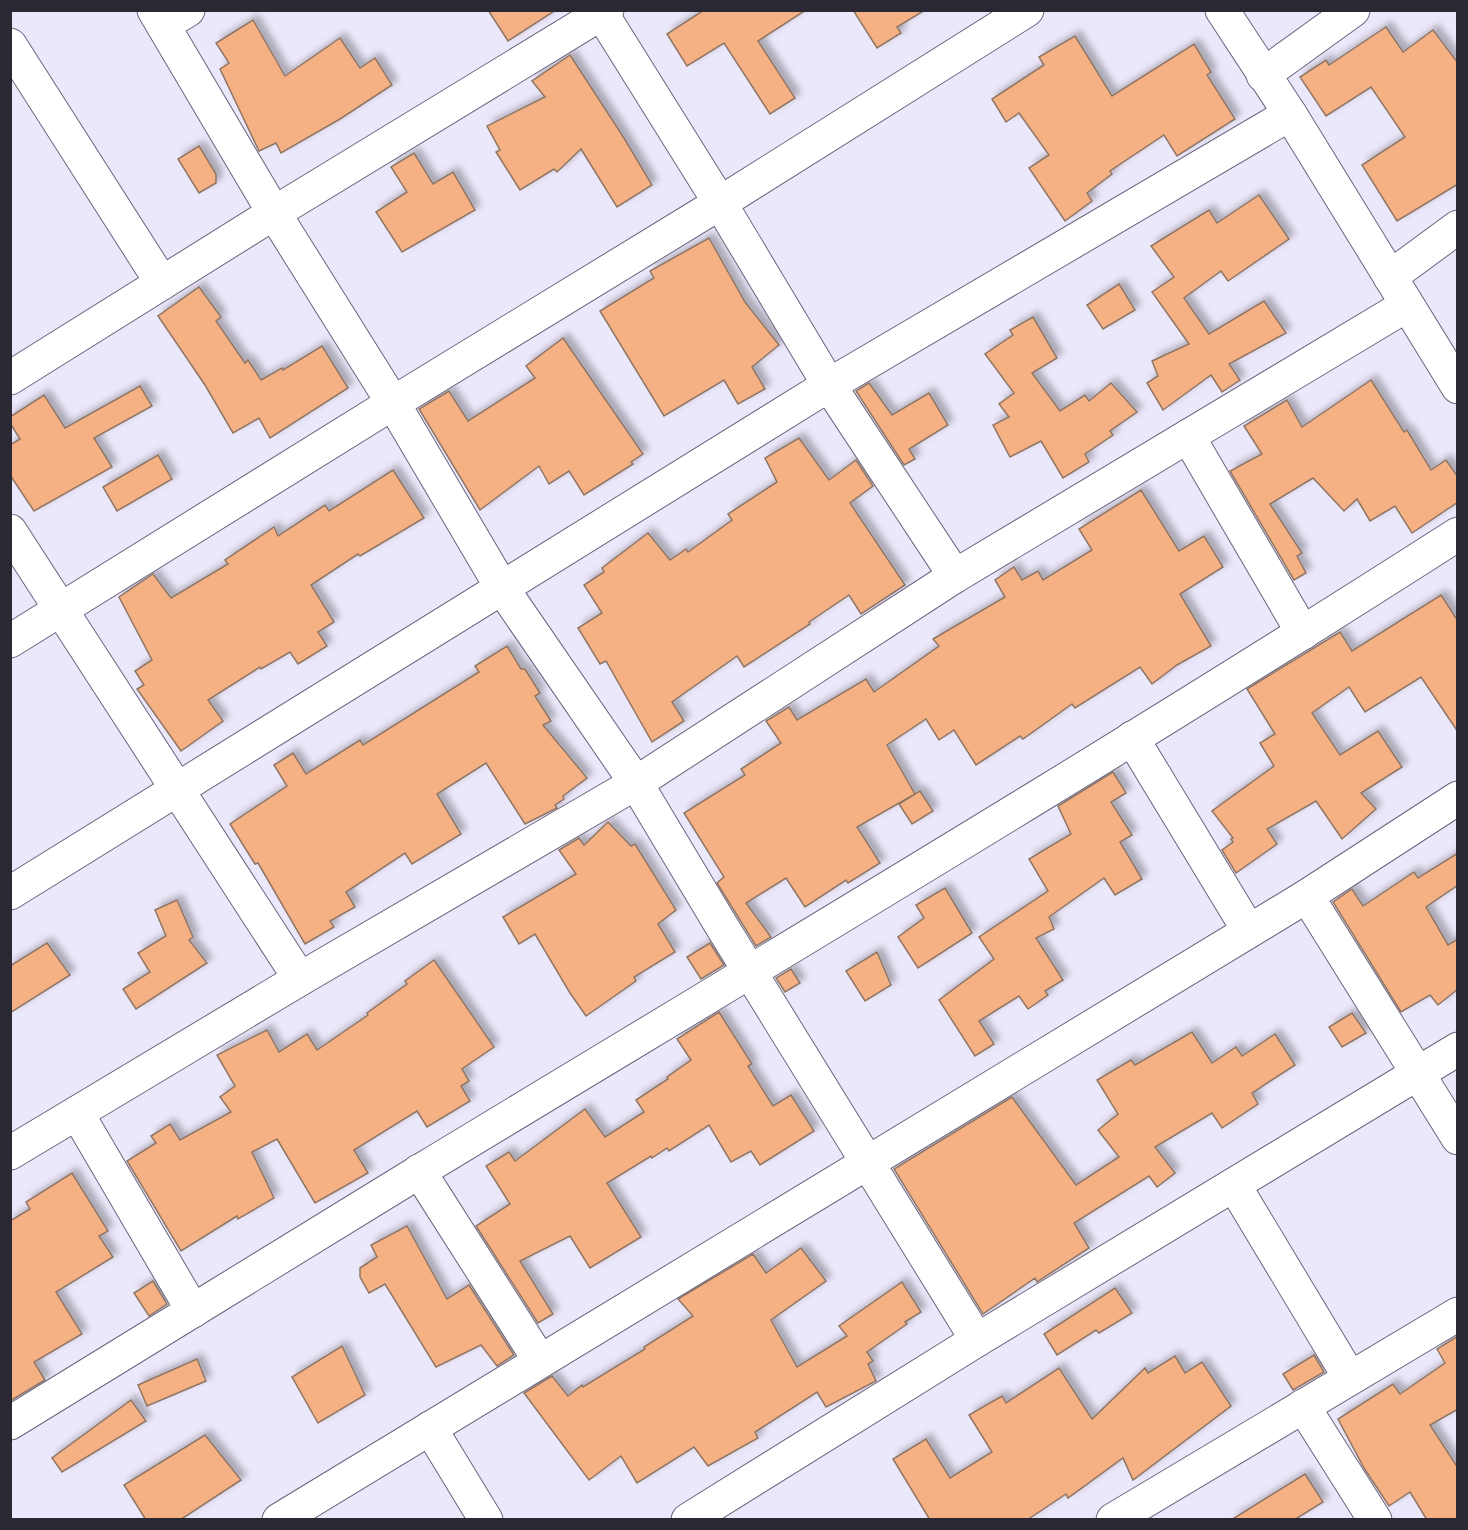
<svg xmlns="http://www.w3.org/2000/svg" width="1468" height="1530" viewBox="0 0 1468 1530" font-family="Manrope,sans-serif">
<style>
.building{fill:#f5b184;stroke:#8f7564;stroke-width:1.5;filter:url(#shadow)}
.lines{fill:none;stroke-linecap:round;stroke-linejoin:round}
.minor-casing{stroke:#6a647e;stroke-width:35}
.minor{stroke:#fff;stroke-width:33}
</style>
<defs>
<filter id="shadow"><feDropShadow dx="5.5" dy="-5.5" stdDeviation="3" flood-color="#0004"/></filter>
</defs>
<rect width="100%" height="100%" fill="#ece8fb"/>
<g class="building">
<path d="M 488,10 L 556,10 L 508,41 Z"/>
<path d="M 704,10 L 806,10 L 758,41 L 795,98 L 770,114 L 724,43 L 687,66 L 667,34 Z"/>
<path d="M 853,10 L 925,10 L 897,27 L 901,33 L 877,48 Z"/>
<path d="M 253,20 L 285,76 L 340,38 L 360,68 L 375,58 L 392,85 L 340,119 L 281,153 L 276,143 L 259,151 L 220,69 L 229,63 L 216,43 Z"/>
<path d="M 1386,27 L 1403,52 L 1433,30 L 1458,63 L 1458,184 L 1397,221 L 1362,165 L 1405,137 L 1371,87 L 1326,116 L 1300,77 L 1326,60 L 1329,65 Z"/>
<path d="M 1075,36 L 1112,96 L 1194,44 L 1211,72 L 1207,75 L 1235,119 L 1177,156 L 1164,135 L 1110,171 L 1112,174 L 1087,193 L 1092,201 L 1065,221 L 1029,168 L 1049,155 L 1019,113 L 1006,122 L 992,99 L 1044,65 L 1039,57 Z"/>
<path d="M 570,55 L 624,138 L 652,185 L 617,207 L 581,149 L 557,172 L 554,169 L 520,190 L 496,152 L 500,150 L 487,126 L 545,97 L 532,81 Z"/>
<path d="M 199,146 L 216,174 L 216,183 L 199,193 L 178,159 Z"/>
<path d="M 414,153 L 433,184 L 453,172 L 475,210 L 402,252 L 376,212 L 407,192 L 391,167 Z"/>
<path d="M 1259,195 L 1289,239 L 1228,281 L 1221,271 L 1184,298 L 1209,334 L 1264,301 L 1286,333 L 1229,364 L 1240,380 L 1222,392 L 1211,375 L 1163,410 L 1147,383 L 1158,376 L 1152,361 L 1189,344 L 1152,292 L 1174,277 L 1151,246 L 1209,210 L 1217,223 Z"/>
<path d="M 709,238 L 745,302 L 779,345 L 752,367 L 765,389 L 738,404 L 724,380 L 664,416 L 600,311 L 654,278 L 650,271 Z"/>
<path d="M 1119,284 L 1135,310 L 1103,329 L 1087,305 Z"/>
<path d="M 199,287 L 221,317 L 216,321 L 245,363 L 248,360 L 261,380 L 282,368 L 283,370 L 322,346 L 348,388 L 270,438 L 259,418 L 233,433 L 205,385 L 158,316 Z"/>
<path d="M 1033,317 L 1057,358 L 1032,373 L 1060,411 L 1085,395 L 1089,401 L 1111,383 L 1137,412 L 1110,431 L 1113,435 L 1085,454 L 1089,462 L 1063,478 L 1041,441 L 1010,457 L 993,425 L 1009,417 L 999,404 L 1014,393 L 985,354 L 1013,335 L 1010,330 Z"/>
<path d="M 563,338 L 643,454 L 631,462 L 633,464 L 584,495 L 569,471 L 549,484 L 539,466 L 480,510 L 419,409 L 449,391 L 468,421 L 535,378 L 526,366 Z"/>
<path d="M 1371,380 L 1404,432 L 1407,430 L 1431,470 L 1446,460 L 1458,477 L 1458,502 L 1412,533 L 1395,506 L 1370,521 L 1357,499 L 1344,511 L 1313,478 L 1270,504 L 1302,553 L 1297,556 L 1306,573 L 1294,580 L 1230,471 L 1262,454 L 1244,426 L 1287,400 L 1302,427 Z"/>
<path d="M 869,383 L 892,415 L 929,393 L 948,425 L 909,449 L 915,459 L 904,465 L 856,391 Z"/>
<path d="M 140,386 L 152,406 L 94,438 L 112,467 L 34,511 L 10,475 L 10,445 L 20,439 L 10,423 L 10,417 L 44,395 L 65,428 Z"/>
<path d="M 799,438 L 829,480 L 856,460 L 873,486 L 850,503 L 905,585 L 861,614 L 849,595 L 809,622 L 810,624 L 744,667 L 737,656 L 672,702 L 684,721 L 652,742 L 606,661 L 600,664 L 578,628 L 602,613 L 584,585 L 604,572 L 602,568 L 648,533 L 670,560 L 686,549 L 688,552 L 732,520 L 728,514 L 777,482 L 765,458 Z"/>
<path d="M 158,455 L 172,479 L 117,511 L 103,487 Z"/>
<path d="M 393,470 L 424,518 L 360,556 L 358,554 L 311,585 L 334,622 L 318,632 L 327,646 L 298,664 L 290,652 L 261,669 L 260,667 L 208,700 L 223,721 L 181,751 L 137,689 L 144,685 L 135,671 L 152,660 L 119,597 L 153,574 L 171,598 L 228,564 L 225,560 L 274,527 L 278,536 L 325,505 L 329,511 Z"/>
<path d="M 1141,490 L 1179,551 L 1204,536 L 1223,567 L 1180,594 L 1211,646 L 1177,665 L 1152,684 L 1140,667 L 1075,708 L 1072,704 L 1023,739 L 1020,736 L 976,765 L 954,730 L 939,740 L 926,719 L 887,745 L 915,794 L 920,791 L 933,811 L 912,824 L 899,804 L 915,794 L 857,827 L 880,863 L 848,883 L 846,880 L 805,907 L 786,878 L 746,903 L 771,937 L 756,946 L 717,883 L 724,877 L 684,813 L 745,775 L 741,769 L 781,743 L 766,721 L 789,707 L 797,720 L 866,679 L 874,692 L 939,646 L 933,639 L 1005,597 L 995,580 L 1014,567 L 1022,580 L 1038,571 L 1043,580 L 1092,550 L 1079,529 Z"/>
<path d="M 1441,595 L 1458,621 L 1458,732 L 1421,677 L 1365,712 L 1349,687 L 1312,713 L 1340,755 L 1378,731 L 1402,767 L 1361,793 L 1376,809 L 1342,839 L 1316,801 L 1267,829 L 1277,844 L 1236,873 L 1222,850 L 1233,842 L 1231,839 L 1233,838 L 1212,811 L 1274,766 L 1260,743 L 1275,734 L 1247,689 L 1340,632 L 1352,651 Z"/>
<path d="M 507,646 L 521,669 L 525,669 L 540,693 L 535,696 L 551,721 L 543,725 L 587,778 L 563,796 L 564,799 L 555,805 L 557,808 L 525,824 L 486,763 L 437,794 L 461,834 L 412,864 L 405,853 L 346,892 L 355,907 L 330,921 L 334,927 L 305,944 L 258,863 L 255,864 L 230,824 L 287,786 L 274,765 L 293,753 L 306,774 L 360,740 L 363,745 L 479,672 L 475,666 Z"/>
<path d="M 1113,772 L 1126,793 L 1111,802 L 1132,835 L 1120,842 L 1142,879 L 1115,895 L 1104,878 L 1049,917 L 1054,929 L 1036,938 L 1063,980 L 1045,991 L 1048,995 L 1028,1009 L 1019,996 L 979,1021 L 994,1044 L 975,1056 L 939,1000 L 994,959 L 979,937 L 1048,891 L 1029,859 L 1071,834 L 1058,806 Z"/>
<path d="M 608,822 L 631,846 L 635,844 L 676,910 L 658,924 L 675,952 L 634,977 L 636,981 L 586,1016 L 570,993 L 535,934 L 519,944 L 503,917 L 576,874 L 559,850 L 579,838 L 584,845 Z"/>
<path d="M 1458,853 L 1458,885 L 1426,907 L 1448,945 L 1458,939 L 1458,989 L 1438,1005 L 1430,995 L 1401,1012 L 1333,902 L 1352,889 L 1363,906 L 1414,872 L 1418,878 Z"/>
<path d="M 945,888 L 972,933 L 918,968 L 898,937 L 924,918 L 916,905 Z"/>
<path d="M 177,900 L 193,937 L 189,940 L 207,963 L 136,1009 L 123,989 L 150,972 L 138,953 L 166,936 L 155,910 Z"/>
<path d="M 47,943 L 70,975 L 10,1013 L 10,966 Z"/>
<path d="M 710,943 L 724,965 L 701,979 L 687,957 Z"/>
<path d="M 877,952 L 891,985 L 865,1001 L 846,971 Z"/>
<path d="M 434,960 L 494,1047 L 462,1069 L 469,1081 L 461,1086 L 470,1101 L 427,1127 L 417,1111 L 354,1150 L 368,1173 L 315,1203 L 277,1139 L 252,1152 L 274,1198 L 238,1219 L 237,1216 L 181,1251 L 127,1161 L 156,1143 L 151,1136 L 170,1124 L 180,1140 L 231,1112 L 220,1097 L 235,1086 L 217,1055 L 267,1030 L 279,1052 L 307,1034 L 317,1050 L 368,1015 L 367,1013 L 407,984 L 405,981 Z"/>
<path d="M 791,969 L 800,983 L 785,992 L 776,978 Z"/>
<path d="M 719,1012 L 752,1064 L 748,1066 L 773,1106 L 791,1095 L 814,1131 L 760,1165 L 751,1151 L 731,1162 L 709,1125 L 669,1151 L 667,1148 L 652,1158 L 651,1156 L 607,1183 L 641,1237 L 590,1268 L 570,1236 L 520,1261 L 553,1314 L 538,1323 L 476,1226 L 510,1204 L 486,1166 L 509,1152 L 515,1161 L 585,1109 L 605,1137 L 644,1112 L 636,1100 L 668,1079 L 667,1077 L 691,1060 L 677,1039 Z"/>
<path d="M 1352,1013 L 1366,1033 L 1342,1047 L 1329,1027 Z"/>
<path d="M 1192,1032 L 1212,1063 L 1236,1047 L 1242,1056 L 1275,1034 L 1295,1065 L 1252,1093 L 1258,1104 L 1222,1128 L 1212,1113 L 1155,1147 L 1175,1173 L 1157,1187 L 1149,1176 L 1074,1223 L 1089,1248 L 1037,1282 L 1035,1278 L 983,1314 L 894,1169 L 1012,1097 L 1076,1185 L 1119,1157 L 1098,1130 L 1118,1114 L 1097,1080 L 1131,1060 L 1135,1065 Z"/>
<path d="M 72,1173 L 108,1231 L 99,1236 L 113,1257 L 56,1292 L 82,1334 L 34,1362 L 45,1380 L 10,1401 L 10,1221 L 30,1209 L 26,1202 Z"/>
<path d="M 407,1226 L 447,1299 L 469,1285 L 514,1355 L 497,1366 L 481,1345 L 436,1367 L 385,1284 L 369,1293 L 360,1277 L 360,1268 L 377,1257 L 371,1245 Z"/>
<path d="M 801,1248 L 826,1281 L 771,1320 L 797,1367 L 847,1336 L 839,1326 L 902,1282 L 921,1312 L 905,1322 L 907,1324 L 867,1352 L 873,1361 L 868,1364 L 876,1381 L 826,1407 L 817,1392 L 755,1432 L 758,1438 L 708,1466 L 694,1447 L 637,1483 L 621,1456 L 589,1480 L 524,1393 L 552,1376 L 568,1396 L 582,1385 L 583,1387 L 645,1349 L 644,1347 L 693,1316 L 678,1299 L 753,1254 L 766,1273 Z"/>
<path d="M 153,1281 L 167,1304 L 149,1316 L 134,1293 Z"/>
<path d="M 1115,1288 L 1132,1313 L 1099,1333 L 1096,1330 L 1057,1355 L 1044,1334 Z"/>
<path d="M 1458,1336 L 1458,1409 L 1430,1425 L 1458,1468 L 1458,1520 L 1427,1520 L 1410,1492 L 1389,1506 L 1364,1468 L 1338,1419 L 1393,1384 L 1400,1394 L 1445,1363 L 1437,1349 Z"/>
<path d="M 342,1346 L 365,1395 L 318,1423 L 292,1377 Z"/>
<path d="M 1314,1355 L 1324,1372 L 1293,1390 L 1283,1374 Z"/>
<path d="M 1175,1356 L 1185,1373 L 1202,1362 L 1231,1406 L 1133,1480 L 1123,1458 L 1068,1498 L 1066,1494 L 1027,1520 L 930,1520 L 893,1459 L 926,1439 L 950,1478 L 992,1452 L 969,1415 L 1002,1396 L 1006,1403 L 1059,1368 L 1092,1419 L 1145,1368 L 1148,1373 Z"/>
<path d="M 197,1359 L 206,1381 L 147,1406 L 138,1385 Z"/>
<path d="M 131,1400 L 146,1421 L 62,1472 L 52,1458 Z"/>
<path d="M 205,1435 L 241,1480 L 180,1520 L 146,1520 L 124,1485 Z"/>
<path d="M 1305,1474 L 1323,1502 L 1294,1520 L 1231,1520 Z"/>
</g>
<g class="lines">
<defs>
<g id="minor">
<path d="M 154,10 L 274,213 L 393,403 L 502,588 L 636,783 L 721,925 L 977,1340"/>
<path d="M 1222,10 L 1290,114 L 1458,387"/>
<path d="M 602,14 L 720,203 L 829,385 L 955,576"/>
<path d="M 163,25 L 188,10"/>
<path d="M 10,45 L 162,283"/>
<path d="M 1263,75 L 1353,10"/>
<path d="M 1390,277 L 1458,227"/>
<path d="M 10,378 L 274,213 L 607,10"/>
<path d="M 1188,436 L 1303,633"/>
<path d="M 10,531 L 300,979"/>
<path d="M 10,641 L 393,403 L 720,203 L 1027,10"/>
<path d="M 1132,738 L 1249,931"/>
<path d="M 10,893 L 829,385 L 1290,114"/>
<path d="M 1307,896 L 1458,1138"/>
<path d="M 77,1113 L 193,1311"/>
<path d="M 10,1153 L 300,979 L 636,783 L 955,576 L 1407,305"/>
<path d="M 419,1171 L 540,1361"/>
<path d="M 1234,1185 L 1350,1378"/>
<path d="M 1303,1406 L 1375,1520"/>
<path d="M 10,1423 C 149,1339 286,1252 425,1168 C 770,959 1118,752 1458,534"/>
<path d="M 430,1428 L 486,1520"/>
<path d="M 279,1520 L 1307,896 L 1458,798"/>
<path d="M 688,1520 L 977,1340 L 1458,1049"/>
<path d="M 1113,1520 L 1458,1314"/>
</g>
</defs>
<use href="#minor" class="minor-casing"/>
<use href="#minor" class="minor"/>
</g>
<rect width="1468" height="1530" fill="none" stroke="#2a2833" stroke-width="24"/>
</svg>
